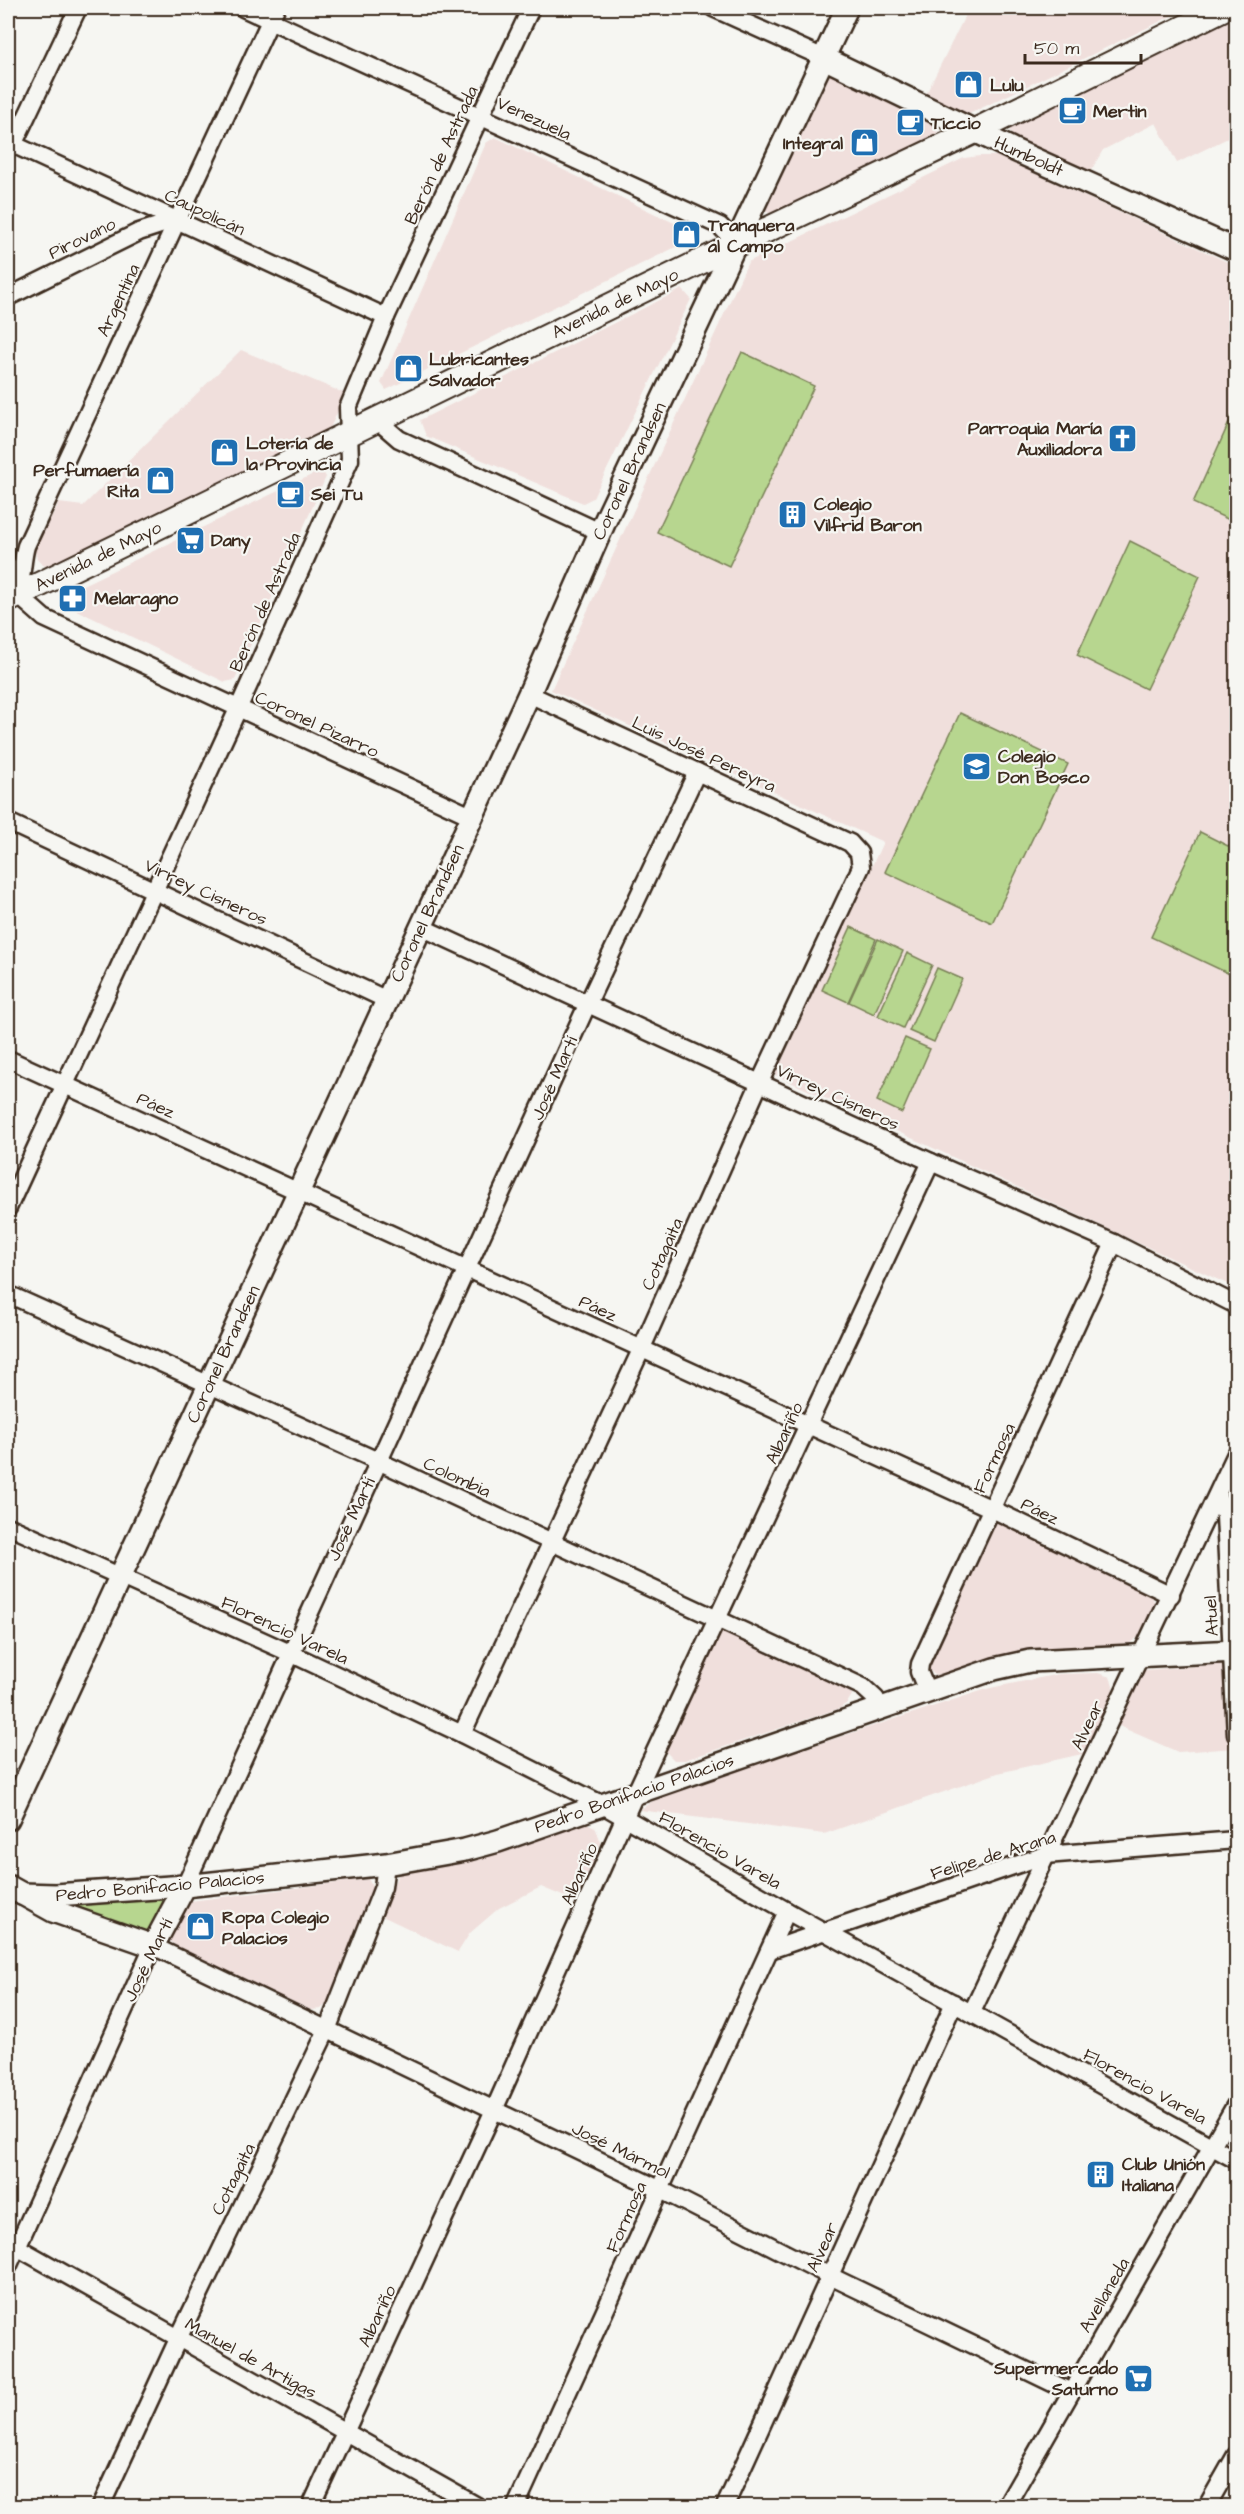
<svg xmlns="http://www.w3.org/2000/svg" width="1244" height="2514" viewBox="0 0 1244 2514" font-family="'Architects Daughter',sans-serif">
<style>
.built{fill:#f0dfdc}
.green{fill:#b7d68f;stroke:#798056;stroke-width:1.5}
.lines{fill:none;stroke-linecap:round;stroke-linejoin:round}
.minor-casing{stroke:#3b2a1e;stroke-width:21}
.tertiary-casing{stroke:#3b2a1e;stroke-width:26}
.secondary-casing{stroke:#3b2a1e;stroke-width:28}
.minor{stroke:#f6f6f2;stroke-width:16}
.tertiary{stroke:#f6f6f2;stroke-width:21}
.secondary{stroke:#f6f6f2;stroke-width:24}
.labels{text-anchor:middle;stroke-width:4.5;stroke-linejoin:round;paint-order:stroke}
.poi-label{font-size:18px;font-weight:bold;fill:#3b2a1e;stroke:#f6f6f2;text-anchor:start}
.street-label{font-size:18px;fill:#3b2a1e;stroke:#f6f6f2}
</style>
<rect width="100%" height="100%" fill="#f6f6f2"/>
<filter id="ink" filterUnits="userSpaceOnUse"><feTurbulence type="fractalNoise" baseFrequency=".0167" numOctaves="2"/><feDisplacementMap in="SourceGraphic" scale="12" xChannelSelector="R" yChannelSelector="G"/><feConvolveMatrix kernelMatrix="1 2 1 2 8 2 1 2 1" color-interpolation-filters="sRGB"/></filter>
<g filter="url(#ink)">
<g class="built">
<path d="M 969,8 L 1188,8 L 969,114 L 961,114 L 924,98 Z"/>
<path d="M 1236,17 L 1236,134 L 1177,163 L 1156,123 L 1103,150 L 1089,174 L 1014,137 L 1010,132 L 1010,128 L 1014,125 Z"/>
<path d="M 830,71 L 939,121 L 941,128 L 934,136 L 771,214 L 766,211 L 764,205 L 825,72 Z"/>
<path d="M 495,137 L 693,232 L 692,239 L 386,390 L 381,383 L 486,143 Z"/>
<path d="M 980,156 L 997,156 L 1236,266 L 1236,1288 L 775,1075 L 883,842 L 551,690 L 748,262 L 964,158 Z"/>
<path d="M 682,289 L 691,299 L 593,498 L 583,503 L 426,436 L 420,420 Z"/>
<path d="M 241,350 L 346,394 L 330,428 L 326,432 L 49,567 L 43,565 L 37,559 L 34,548 L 59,503 L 83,506 Z"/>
<path d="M 322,470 L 326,477 L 235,680 L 225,682 L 72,608 L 64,594 Z"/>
<path d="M 998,1521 L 1009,1522 L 1149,1592 L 1155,1603 L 1138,1637 L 1130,1643 L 1008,1655 L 944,1674 L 935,1675 L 928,1669 L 925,1662 L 989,1523 Z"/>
<path d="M 723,1632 L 736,1635 L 851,1689 L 852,1695 L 847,1703 L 840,1708 L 685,1760 L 674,1760 L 666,1752 L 665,1745 L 717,1634 Z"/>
<path d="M 1236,1663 L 1236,1748 L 1178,1752 L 1112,1723 L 1138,1674 L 1144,1670 Z"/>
<path d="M 1098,1673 L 1110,1677 L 1113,1685 L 1113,1696 L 1082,1754 L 998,1773 L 824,1834 L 639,1810 L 664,1794 L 990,1688 L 1059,1674 Z"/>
<path d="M 583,1821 L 595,1827 L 601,1842 L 577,1902 L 541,1887 L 499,1908 L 470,1933 L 458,1952 L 378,1914 L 400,1872 Z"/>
<path d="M 368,1879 L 374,1890 L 331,2000 L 321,2009 L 311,2010 L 183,1951 L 169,1940 L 168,1923 L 180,1905 L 190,1901 Z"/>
</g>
<g class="green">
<path d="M 742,352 L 814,386 L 729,566 L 657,532 Z"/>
<path d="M 1236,407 L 1236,523 L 1193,503 Z"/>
<path d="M 1130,541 L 1200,576 L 1146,689 L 1077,655 Z"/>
<path d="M 960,713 L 1068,764 L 992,923 L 885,872 Z"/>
<path d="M 1200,832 L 1236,850 L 1236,977 L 1151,937 Z"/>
<path d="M 851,927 L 876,939 L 848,1002 L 822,990 Z"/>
<path d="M 878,939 L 903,951 L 874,1014 L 849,1002 Z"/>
<path d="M 907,953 L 932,965 L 903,1028 L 878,1016 Z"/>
<path d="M 937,968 L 962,979 L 934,1042 L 909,1031 Z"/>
<path d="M 905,1038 L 930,1049 L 902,1113 L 877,1101 Z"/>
<path d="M 166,1896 L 152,1928 L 140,1935 L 81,1915 L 77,1904 Z"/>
</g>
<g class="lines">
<defs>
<g id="minor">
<path d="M 243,8 L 720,226 L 737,244"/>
<path d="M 713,8 L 824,58"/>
<path d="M 8,142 L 386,317"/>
<path d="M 13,145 L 78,8"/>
<path d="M 8,297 L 139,232 L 176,220"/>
<path d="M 377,420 L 399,439 L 600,532"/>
<path d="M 8,566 L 18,595 L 44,618 L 471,816"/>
<path d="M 14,600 C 23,586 21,563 26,546 L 276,8"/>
<path d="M 8,822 L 387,1000"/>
<path d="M 421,927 L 931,1162 L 1114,1243 L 1236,1305"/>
<path d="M 8,1059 L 992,1509 L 1171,1595"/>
<path d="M 8,1208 L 238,709 L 350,460 L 348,408 L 386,317 L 531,8"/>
<path d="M 8,1294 L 378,1461 L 863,1687 L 876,1699 L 877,1708"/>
<path d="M 1218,1496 L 1225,1516 L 1236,1735"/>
<path d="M 8,1526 L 290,1653 L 462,1734 L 601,1804 L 787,1911 L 1236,2160"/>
<path d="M 927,1691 L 919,1672 L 920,1664 L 1114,1243"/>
<path d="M 462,1734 L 641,1350 L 760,1082 L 861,867 L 859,853 L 850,843 L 529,694"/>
<path d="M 185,1886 L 588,1003 L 697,772"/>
<path d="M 770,1950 L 1045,1855 L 1236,1840"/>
<path d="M 972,2012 L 1236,1454"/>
<path d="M 8,2242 L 477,2506"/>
<path d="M 8,2267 L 153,1946 L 659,2189 L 830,2276 L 1071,2392"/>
<path d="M 101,2506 L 178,2339 L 327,2030 L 383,1887 L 386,1864"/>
<path d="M 311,2506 L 494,2110 L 636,1792 L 931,1162"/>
<path d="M 516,2506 L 787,1911"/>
<path d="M 725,2506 L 954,2003"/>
<path d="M 1006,2506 L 1236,2104"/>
<path d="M 1207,2506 L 1236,2455"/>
</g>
<g id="tertiary">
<path d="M 824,58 L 1012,149 L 1236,250"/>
<path d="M 8,1819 L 529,694 L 606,519 L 847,8"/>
<path d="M 8,1886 L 53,1911 L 153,1946 L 185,1886"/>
<path d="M 22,1894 L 55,1895 L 185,1886 L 386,1864 L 465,1850 L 498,1841 L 994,1669 L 1030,1661 L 1236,1651"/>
</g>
<path id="secondary" d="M 8,600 L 737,244 L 975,131 L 1224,8"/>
</defs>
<use href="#minor" class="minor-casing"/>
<use href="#tertiary" class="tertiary-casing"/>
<use href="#secondary" class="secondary-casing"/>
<use href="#minor" class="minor"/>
<use href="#tertiary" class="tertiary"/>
<use href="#secondary" class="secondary"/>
</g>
</g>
<defs>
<symbol id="shop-square" viewBox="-11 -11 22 22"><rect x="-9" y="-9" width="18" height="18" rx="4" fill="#1f6fb2" stroke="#f6f6f2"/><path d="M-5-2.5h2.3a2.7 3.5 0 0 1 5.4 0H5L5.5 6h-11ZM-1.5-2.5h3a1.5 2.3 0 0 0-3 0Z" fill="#fff"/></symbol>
<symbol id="cafe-square" viewBox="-11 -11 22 22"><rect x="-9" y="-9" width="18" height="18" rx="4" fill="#1f6fb2" stroke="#f6f6f2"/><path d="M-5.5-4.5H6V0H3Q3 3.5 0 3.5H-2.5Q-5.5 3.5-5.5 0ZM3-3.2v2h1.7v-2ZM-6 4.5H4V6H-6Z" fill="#fff"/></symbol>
<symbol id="church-square" viewBox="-11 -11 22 22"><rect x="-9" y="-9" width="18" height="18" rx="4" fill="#1f6fb2" stroke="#f6f6f2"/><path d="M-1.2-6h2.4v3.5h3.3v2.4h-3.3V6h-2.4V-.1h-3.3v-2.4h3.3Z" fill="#fff"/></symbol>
<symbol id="building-square" viewBox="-11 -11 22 22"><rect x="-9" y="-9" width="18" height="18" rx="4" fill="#1f6fb2" stroke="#f6f6f2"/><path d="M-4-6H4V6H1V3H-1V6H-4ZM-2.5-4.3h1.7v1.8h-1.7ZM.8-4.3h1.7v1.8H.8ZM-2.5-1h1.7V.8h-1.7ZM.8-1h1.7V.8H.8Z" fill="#fff"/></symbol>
<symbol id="supermarket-square" viewBox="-11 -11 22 22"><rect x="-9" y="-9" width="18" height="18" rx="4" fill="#1f6fb2" stroke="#f6f6f2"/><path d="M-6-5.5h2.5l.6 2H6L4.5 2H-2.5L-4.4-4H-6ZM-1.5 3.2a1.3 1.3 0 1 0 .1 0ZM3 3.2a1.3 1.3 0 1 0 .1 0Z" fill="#fff"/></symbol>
<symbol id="pharmacy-square" viewBox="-11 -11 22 22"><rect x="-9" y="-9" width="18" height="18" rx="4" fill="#1f6fb2" stroke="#f6f6f2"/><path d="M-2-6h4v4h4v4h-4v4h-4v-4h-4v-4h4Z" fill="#fff"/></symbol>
<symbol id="school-square" viewBox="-11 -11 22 22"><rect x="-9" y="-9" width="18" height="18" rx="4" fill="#1f6fb2" stroke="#f6f6f2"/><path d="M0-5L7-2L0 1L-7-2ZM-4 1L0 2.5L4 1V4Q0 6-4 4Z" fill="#fff"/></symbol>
</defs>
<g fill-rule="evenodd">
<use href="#shop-square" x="952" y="68" width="33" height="33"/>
<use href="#cafe-square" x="1056" y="94" width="33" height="33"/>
<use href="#cafe-square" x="894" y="106" width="33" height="33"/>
<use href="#shop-square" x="848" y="126" width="33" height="33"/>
<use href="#shop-square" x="670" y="218" width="33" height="33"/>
<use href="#shop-square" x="392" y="352" width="33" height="33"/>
<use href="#church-square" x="1106" y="422" width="33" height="33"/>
<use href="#shop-square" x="208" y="436" width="33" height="33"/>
<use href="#shop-square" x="144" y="464" width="33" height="33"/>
<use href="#cafe-square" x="274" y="478" width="33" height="33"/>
<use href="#building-square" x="776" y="498" width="33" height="33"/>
<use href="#supermarket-square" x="174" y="524" width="33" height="33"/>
<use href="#pharmacy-square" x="56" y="582" width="33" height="33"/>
<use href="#school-square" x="960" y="750" width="33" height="33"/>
<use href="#shop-square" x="184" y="1910" width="33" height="33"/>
<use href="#building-square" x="1084" y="2158" width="33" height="33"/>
<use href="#supermarket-square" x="1122" y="2362" width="33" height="33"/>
</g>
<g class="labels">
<g class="poi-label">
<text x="990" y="91">Lulu</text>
<text x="1093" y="117">Mertin</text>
<text x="931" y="129">Ticcio</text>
<text x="843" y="149" text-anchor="end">Integral</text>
<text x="708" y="231">Tranquera<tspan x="708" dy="21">al Campo</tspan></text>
<text x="429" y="365">Lubricantes<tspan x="429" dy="21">Salvador</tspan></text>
<text x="1102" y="434" text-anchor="end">Parroquia María<tspan x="1102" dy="21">Auxiliadora</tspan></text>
<text x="246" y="449">Lotería de<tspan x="246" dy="21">la Provincia</tspan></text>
<text x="139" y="476" text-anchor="end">Perfumaería<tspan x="139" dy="21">Rita</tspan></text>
<text x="311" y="500">Sei Tu</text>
<text x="814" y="510">Colegio<tspan x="814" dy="21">Vilfrid Baron</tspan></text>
<text x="211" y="546">Dany</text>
<text x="94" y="604">Melaragno</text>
<text x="998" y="762">Colegio<tspan x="998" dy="21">Don Bosco</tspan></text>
<text x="222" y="1923">Ropa Colegio<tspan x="222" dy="21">Palacios</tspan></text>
<text x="1122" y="2170">Club Unión<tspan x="1122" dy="21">Italiana</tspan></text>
<text x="1118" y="2374" text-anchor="end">Supermercado<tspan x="1118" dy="21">Saturno</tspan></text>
</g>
<g class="street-label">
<text transform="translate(534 118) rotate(25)" y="6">Venezuela</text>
<text transform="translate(441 155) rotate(-65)" y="6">Berón de Astrada</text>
<text transform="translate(1029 156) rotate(24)" y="6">Humboldt</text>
<text transform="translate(205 212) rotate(25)" y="6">Caupolicán</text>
<text transform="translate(82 238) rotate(-26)" y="6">Pirovano</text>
<text transform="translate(118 300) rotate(-65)" y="6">Argentina</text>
<text transform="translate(615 303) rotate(-26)" y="6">Avenida de Mayo</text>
<text transform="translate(629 471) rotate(-65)" y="6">Coronel Brandsen</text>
<text transform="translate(98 556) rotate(-26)" y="6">Avenida de Mayo</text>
<text transform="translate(265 602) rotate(-66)" y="6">Berón de Astrada</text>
<text transform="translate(317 724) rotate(25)" y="6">Coronel Pizarro</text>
<text transform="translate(704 754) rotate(25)" y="6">Luis José Pereyra</text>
<text transform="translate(206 892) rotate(25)" y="6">Virrey Cisneros</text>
<text transform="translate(427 913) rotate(-65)" y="6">Coronel Brandsen</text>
<text transform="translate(554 1078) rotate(-66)" y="6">José Martí</text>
<text transform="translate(838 1097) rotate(25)" y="6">Virrey Cisneros</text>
<text transform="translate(156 1105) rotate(24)" y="6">Páez</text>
<text transform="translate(662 1254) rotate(-66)" y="6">Cotagaita</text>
<text transform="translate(598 1308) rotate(25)" y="6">Páez</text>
<text transform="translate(223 1354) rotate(-65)" y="6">Coronel Brandsen</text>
<text transform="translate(784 1433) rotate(-65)" y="6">Albariño</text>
<text transform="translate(994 1458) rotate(-65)" y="6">Formosa</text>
<text transform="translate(457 1477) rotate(25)" y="6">Colombia</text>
<text transform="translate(1040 1511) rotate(26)" y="6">Páez</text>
<text transform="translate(351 1519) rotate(-65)" y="6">José Martí</text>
<text transform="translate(1211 1616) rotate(-93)" y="6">Atuel</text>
<text transform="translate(285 1630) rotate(25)" y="6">Florencio Varela</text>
<text transform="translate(1087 1725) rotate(-64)" y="6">Alvear</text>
<text transform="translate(634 1793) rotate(-19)" y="6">Pedro Bonifacio Palacios</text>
<text transform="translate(720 1850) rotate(30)" y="6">Florencio Varela</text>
<text transform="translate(993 1855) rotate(-17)" y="6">Felipe de Arana</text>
<text transform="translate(579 1874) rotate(-66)" y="6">Albariño</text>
<text transform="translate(160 1886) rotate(-5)" y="6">Pedro Bonifacio Palacios</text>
<text transform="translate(148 1960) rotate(-64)" y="6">José Martí</text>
<text transform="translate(1145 2086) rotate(29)" y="6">Florencio Varela</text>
<text transform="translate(621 2150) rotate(26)" y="6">José Mármol</text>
<text transform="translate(233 2179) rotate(-64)" y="6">Cotagaita</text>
<text transform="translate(626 2217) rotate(-66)" y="6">Formosa</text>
<text transform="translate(822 2247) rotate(-66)" y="6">Alvear</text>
<text transform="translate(1104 2295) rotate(-60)" y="6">Avellaneda</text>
<text transform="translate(377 2316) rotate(-65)" y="6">Albariño</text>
<text transform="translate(251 2358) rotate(29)" y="6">Manuel de Artigas</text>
</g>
</g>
<rect width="1244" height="2514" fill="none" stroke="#f6f6f2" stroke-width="30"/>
<rect x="15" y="15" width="1214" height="2484" fill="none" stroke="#3b2a1e" stroke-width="2" filter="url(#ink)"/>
<path d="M1025 54v9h116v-9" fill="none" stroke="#3b2a1e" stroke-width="3"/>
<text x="1034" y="54" font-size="18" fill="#3b2a1e" stroke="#f6f6f2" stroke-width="4.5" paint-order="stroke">50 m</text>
</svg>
